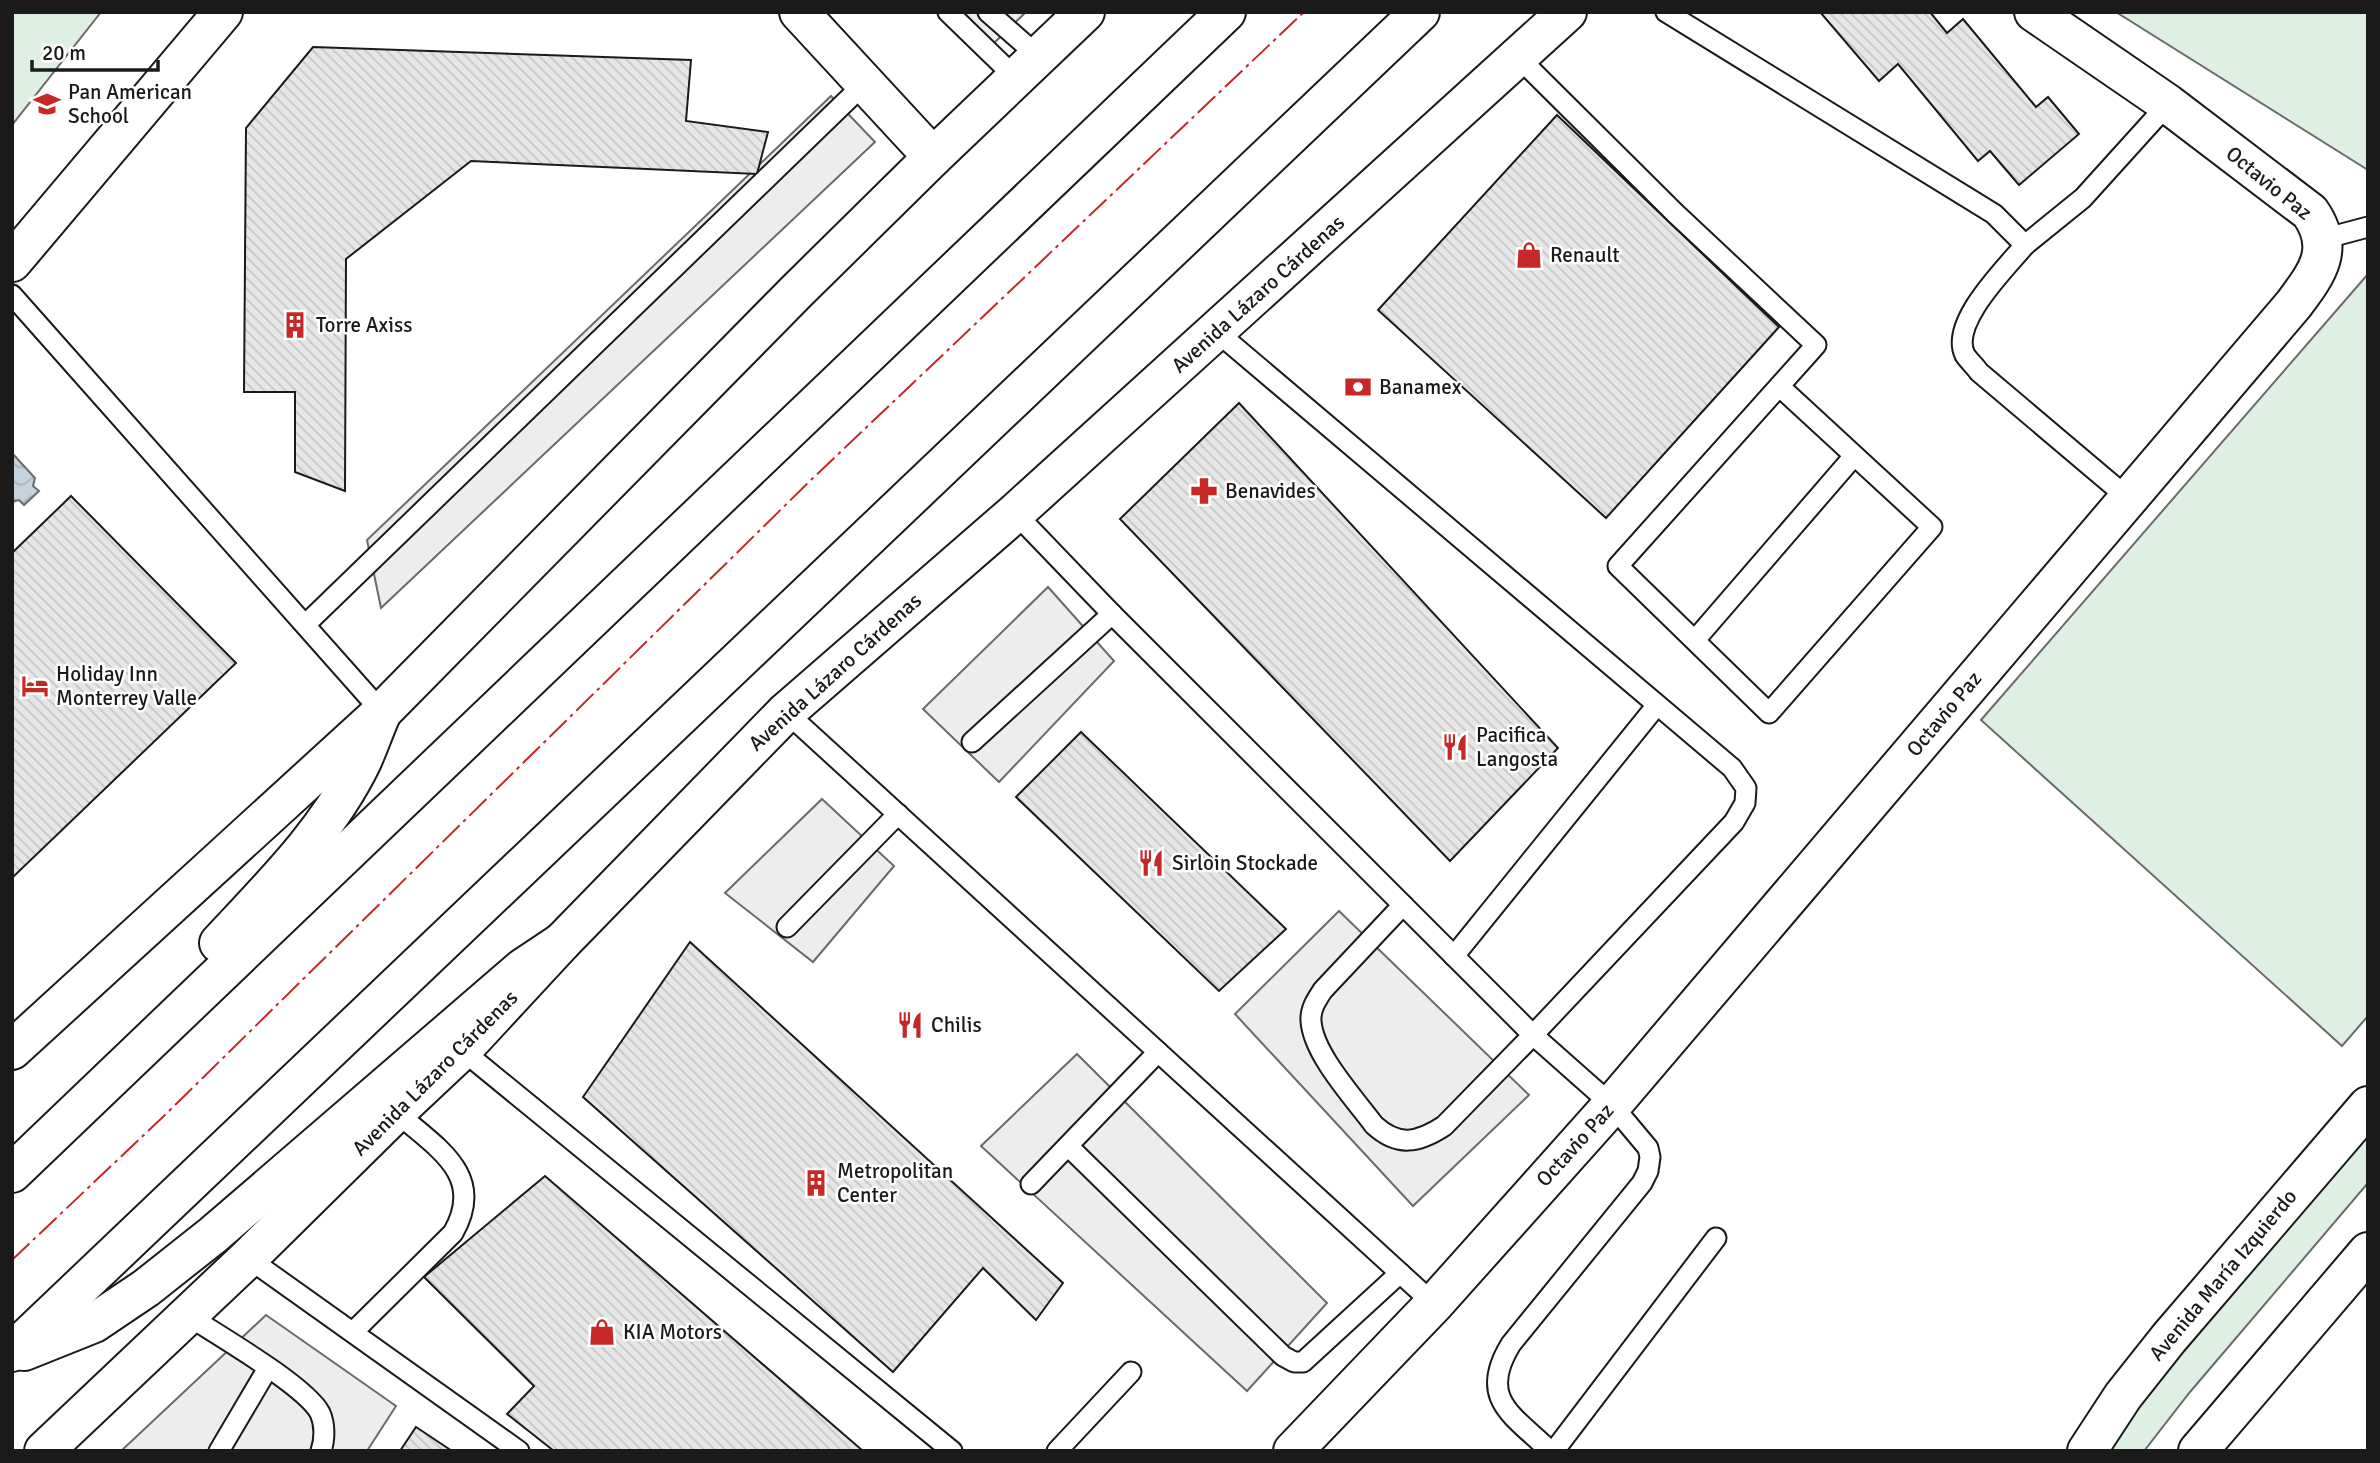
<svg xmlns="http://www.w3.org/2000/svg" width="2380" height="1463" viewBox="0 0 2380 1463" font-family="Signika,sans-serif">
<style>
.grass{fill:#e0efe3;stroke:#6a6a6a;stroke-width:2}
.parking{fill:#ededed;stroke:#6a6a6a;stroke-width:2}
.water{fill:url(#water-waves);stroke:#6a6a6a;stroke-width:2}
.building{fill:url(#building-back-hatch);stroke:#1a1a1a;stroke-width:2}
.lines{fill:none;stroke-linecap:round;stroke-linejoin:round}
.service-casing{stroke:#1a1a1a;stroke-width:23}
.minor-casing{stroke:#1a1a1a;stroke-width:42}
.tertiary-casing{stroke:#1a1a1a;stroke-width:42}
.trunk-casing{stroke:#1a1a1a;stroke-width:42}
.service{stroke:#fff;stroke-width:19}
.minor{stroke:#fff;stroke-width:38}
.tertiary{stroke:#fff;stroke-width:38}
.trunk{stroke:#fff;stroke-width:38}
.power{stroke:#c62828;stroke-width:2;stroke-dasharray:24 5 3.5 5;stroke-linecap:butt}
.labels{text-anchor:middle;stroke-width:5;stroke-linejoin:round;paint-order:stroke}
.poi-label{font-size:21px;fill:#1a1a1a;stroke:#fff;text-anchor:start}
.street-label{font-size:21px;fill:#1a1a1a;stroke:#fff}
</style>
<defs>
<pattern id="water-waves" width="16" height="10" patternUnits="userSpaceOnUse" patternTransform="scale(1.75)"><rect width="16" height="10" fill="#c6d2dc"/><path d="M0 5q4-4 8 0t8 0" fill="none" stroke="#aab4bc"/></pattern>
<pattern id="building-back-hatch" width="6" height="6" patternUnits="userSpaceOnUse" patternTransform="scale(1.75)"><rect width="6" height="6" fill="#e6e6e6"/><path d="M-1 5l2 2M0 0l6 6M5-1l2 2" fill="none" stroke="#c5c5c5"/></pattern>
</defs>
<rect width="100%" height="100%" fill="#fff"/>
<g class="grass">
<path d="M 12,12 L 101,12 L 12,125 Z"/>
<path d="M 2116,12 L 2368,12 L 2368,170 Z"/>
<path d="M 2368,274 L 2368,1016 L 2342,1046 L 1981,720 Z"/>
<path d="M 2368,1133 L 2368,1183 L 2190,1392 L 2144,1451 L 2109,1451 L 2157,1381 Z"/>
</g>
<g class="parking">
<path d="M 962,12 L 1026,12 L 994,43 Z"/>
<path d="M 831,96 L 875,142 L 381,608 L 367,540 Z"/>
<path d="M 1048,587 L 1114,661 L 999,782 L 923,709 Z"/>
<path d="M 822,799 L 894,866 L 813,962 L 725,893 Z"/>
<path d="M 1339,911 L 1529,1095 L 1413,1206 L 1235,1014 Z"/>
<path d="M 1077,1054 L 1327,1303 L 1247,1391 L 981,1146 Z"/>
<path d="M 266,1315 L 396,1406 L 367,1451 L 121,1451 Z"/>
</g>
<path class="water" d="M 12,453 L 35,478 L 33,486 L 39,491 L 24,505 L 19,500 L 12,502 Z"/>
<g class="building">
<path d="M 1820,12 L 1930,12 L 1947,33 L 1963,19 L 2036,107 L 2048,97 L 2079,134 L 2019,185 L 1990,151 L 1978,161 L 1898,64 L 1879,81 Z"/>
<path d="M 313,47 L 691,60 L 686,121 L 768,132 L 757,174 L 471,161 L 346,259 L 345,491 L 295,472 L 295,392 L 244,392 L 246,128 Z"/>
<path d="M 1557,115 L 1779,327 L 1606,518 L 1378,310 Z"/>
<path d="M 1239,403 L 1558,748 L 1450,861 L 1120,519 Z"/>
<path d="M 71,496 L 236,663 L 12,878 L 12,553 Z"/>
<path d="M 1081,732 L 1286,929 L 1219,991 L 1016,797 Z"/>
<path d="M 690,942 L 1063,1283 L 1036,1320 L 983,1268 L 893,1372 L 583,1097 Z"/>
<path d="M 545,1176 L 863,1451 L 554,1451 L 507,1414 L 534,1386 L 424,1277 Z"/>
<path d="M 416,1427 L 452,1451 L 400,1451 Z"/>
</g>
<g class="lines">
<defs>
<g id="service">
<path d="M 948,12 L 1016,78"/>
<path d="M 988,12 L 1038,56"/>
<path d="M 1666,12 L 1994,214 L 2025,245 L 2083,198 L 2168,104"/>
<path d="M 1518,57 L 1675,213 L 1816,345 L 1618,566 L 1769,713 L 1932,527 L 1779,386"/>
<path d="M 2323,239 L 2368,227"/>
<path d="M 2025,245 C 2006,268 1949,323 1965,355 C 1969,361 1975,366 1979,372 L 2128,498"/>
<path d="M 12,295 L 382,712"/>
<path d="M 1217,332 L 1732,768 L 1746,788 L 1745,803 L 1734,822 L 1533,1035 L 1444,1126 C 1418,1143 1398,1147 1374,1125 C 1354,1098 1313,1054 1311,1021 C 1310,1009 1317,999 1323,990 L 1403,905"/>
<path d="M 1015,513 L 1112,614 L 1533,1035 L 1612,1105 L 1648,1148 L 1650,1157 L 1648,1171 L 1642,1183 L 1511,1344 C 1477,1399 1513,1415 1550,1451"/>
<path d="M 306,624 L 864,84"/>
<path d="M 1695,640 L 1854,456"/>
<path d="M 786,712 L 1434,1304"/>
<path d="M 972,742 L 1112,614"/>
<path d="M 787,927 L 898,814"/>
<path d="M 1454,956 L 1657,705"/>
<path d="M 462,1050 L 952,1451"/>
<path d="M 1068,1146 L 1283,1356 L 1294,1362 L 1303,1362 L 1400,1273"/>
<path d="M 1031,1184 L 1158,1052"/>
<path d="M 248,1258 L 519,1451"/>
<path d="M 187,1315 C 216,1334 306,1386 320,1413 C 325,1424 325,1439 321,1451"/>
<path d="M 353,1332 L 453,1233 C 487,1174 435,1147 396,1112"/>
<path d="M 219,1451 L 268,1368"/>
<path d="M 1057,1451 L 1131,1372"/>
<path d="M 1554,1451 L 1716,1238"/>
</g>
<g id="minor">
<path d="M 799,12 L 933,157"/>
<path d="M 12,262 L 223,12"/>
<path d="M 1293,1451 L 1434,1304 L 1612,1105 L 2294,304 C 2317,273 2336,249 2310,212 L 2168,104 L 2034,12"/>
</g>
<g id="tertiary">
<path d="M 12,1050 L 382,712 L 796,292 L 933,157 L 1085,12"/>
<path d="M 44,1451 L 248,1258 L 396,1112 L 462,1050 L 562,942 L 786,712 L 1015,513 L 1567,12"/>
<path d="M 2087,1451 L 2123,1396 L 2169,1338 L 2368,1106"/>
<path d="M 2198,1451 L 2368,1252"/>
</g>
<g id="trunk">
<path d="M 219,943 C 271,887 328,831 362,761 C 369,745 375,728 382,712"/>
<path d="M 12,1173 L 1226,12"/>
<path d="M 24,1351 L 94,1323 L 146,1288 L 213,1235 L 523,968 L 562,942"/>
<path d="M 12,1352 L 1420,12"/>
</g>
</defs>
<use href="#service" class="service-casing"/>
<use href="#minor" class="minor-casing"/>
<use href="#tertiary" class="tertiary-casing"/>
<use href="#trunk" class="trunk-casing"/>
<use href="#service" class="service"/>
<use href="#minor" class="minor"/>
<use href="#tertiary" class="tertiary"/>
<use href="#trunk" class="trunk"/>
<path class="power" d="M 12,1260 L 167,1113 L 813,478 L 1304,12"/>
</g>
<defs>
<symbol id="school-bare" viewBox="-9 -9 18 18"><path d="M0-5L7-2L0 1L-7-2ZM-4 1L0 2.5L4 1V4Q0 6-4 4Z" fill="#c62828" stroke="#fff" stroke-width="2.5" paint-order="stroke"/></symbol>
<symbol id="shop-bare" viewBox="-9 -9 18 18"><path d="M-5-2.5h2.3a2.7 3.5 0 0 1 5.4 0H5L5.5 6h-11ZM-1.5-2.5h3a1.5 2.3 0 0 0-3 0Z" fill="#c62828" stroke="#fff" stroke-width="2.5" paint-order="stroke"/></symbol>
<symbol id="building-bare" viewBox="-9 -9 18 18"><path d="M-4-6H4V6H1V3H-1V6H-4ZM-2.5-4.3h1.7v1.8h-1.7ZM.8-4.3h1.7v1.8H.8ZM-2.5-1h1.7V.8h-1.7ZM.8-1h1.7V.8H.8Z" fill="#c62828" stroke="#fff" stroke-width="2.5" paint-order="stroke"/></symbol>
<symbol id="bank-bare" viewBox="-9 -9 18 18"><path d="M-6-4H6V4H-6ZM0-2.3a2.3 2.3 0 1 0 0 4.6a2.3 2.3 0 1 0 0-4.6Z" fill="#c62828" stroke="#fff" stroke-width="2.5" paint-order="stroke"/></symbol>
<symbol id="pharmacy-bare" viewBox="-9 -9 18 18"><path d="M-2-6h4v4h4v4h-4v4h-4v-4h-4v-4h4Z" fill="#c62828" stroke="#fff" stroke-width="2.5" paint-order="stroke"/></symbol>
<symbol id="hotel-bare" viewBox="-9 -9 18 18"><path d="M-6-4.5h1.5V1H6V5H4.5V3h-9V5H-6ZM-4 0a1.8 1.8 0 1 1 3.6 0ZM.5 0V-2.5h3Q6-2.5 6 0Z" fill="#c62828" stroke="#fff" stroke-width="2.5" paint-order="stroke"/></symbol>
<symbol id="restaurant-bare" viewBox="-9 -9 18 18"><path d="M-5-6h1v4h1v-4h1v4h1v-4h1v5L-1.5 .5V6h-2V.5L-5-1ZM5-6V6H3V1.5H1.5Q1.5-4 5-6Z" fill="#c62828" stroke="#fff" stroke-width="2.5" paint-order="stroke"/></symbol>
</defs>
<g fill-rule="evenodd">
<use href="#school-bare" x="28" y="85" width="38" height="38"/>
<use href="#shop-bare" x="1510" y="236" width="38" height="38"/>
<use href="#building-bare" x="276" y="306" width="38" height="38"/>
<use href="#bank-bare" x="1339" y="368" width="38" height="38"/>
<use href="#pharmacy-bare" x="1185" y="472" width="38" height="38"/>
<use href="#hotel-bare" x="16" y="667" width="38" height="38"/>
<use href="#restaurant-bare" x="1436" y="728" width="38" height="38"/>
<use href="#restaurant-bare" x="1132" y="844" width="38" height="38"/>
<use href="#restaurant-bare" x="891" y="1006" width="38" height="38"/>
<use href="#building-bare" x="797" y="1164" width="38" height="38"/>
<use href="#shop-bare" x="583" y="1313" width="38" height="38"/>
</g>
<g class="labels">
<g class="poi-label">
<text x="68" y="99">Pan American<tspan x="68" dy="24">School</tspan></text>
<text x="1550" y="262">Renault</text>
<text x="316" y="332">Torre Axiss</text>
<text x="1379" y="394">Banamex</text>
<text x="1225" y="498">Benavides</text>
<text x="56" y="681">Holiday Inn<tspan x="56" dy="24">Monterrey Valle</tspan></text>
<text x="1476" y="742">Pacifica<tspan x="1476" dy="24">Langosta</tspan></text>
<text x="1172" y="870">Sirloin Stockade</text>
<text x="931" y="1032">Chilis</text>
<text x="837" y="1178">Metropolitan<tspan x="837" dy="24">Center</tspan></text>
<text x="623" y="1339">KIA Motors</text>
</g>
<g class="street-label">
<text transform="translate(2269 183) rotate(39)" y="7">Octavio Paz</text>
<text transform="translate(1258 294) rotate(-42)" y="7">Avenida Lázaro Cárdenas</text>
<text transform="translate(835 672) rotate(-42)" y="7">Avenida Lázaro Cárdenas</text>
<text transform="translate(1944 714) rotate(-50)" y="7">Octavio Paz</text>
<text transform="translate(435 1073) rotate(-45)" y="7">Avenida Lázaro Cárdenas</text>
<text transform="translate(1575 1145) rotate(-48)" y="7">Octavio Paz</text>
<text transform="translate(2223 1275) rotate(-50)" y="7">Avenida María Izquierdo</text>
</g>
</g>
<rect width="2380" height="1463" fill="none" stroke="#1a1a1a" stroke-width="28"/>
<path d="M32 60v10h126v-10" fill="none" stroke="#1a1a1a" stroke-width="3.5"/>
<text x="42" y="60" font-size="21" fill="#1a1a1a" stroke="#ffffff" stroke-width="5" paint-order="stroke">20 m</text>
</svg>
